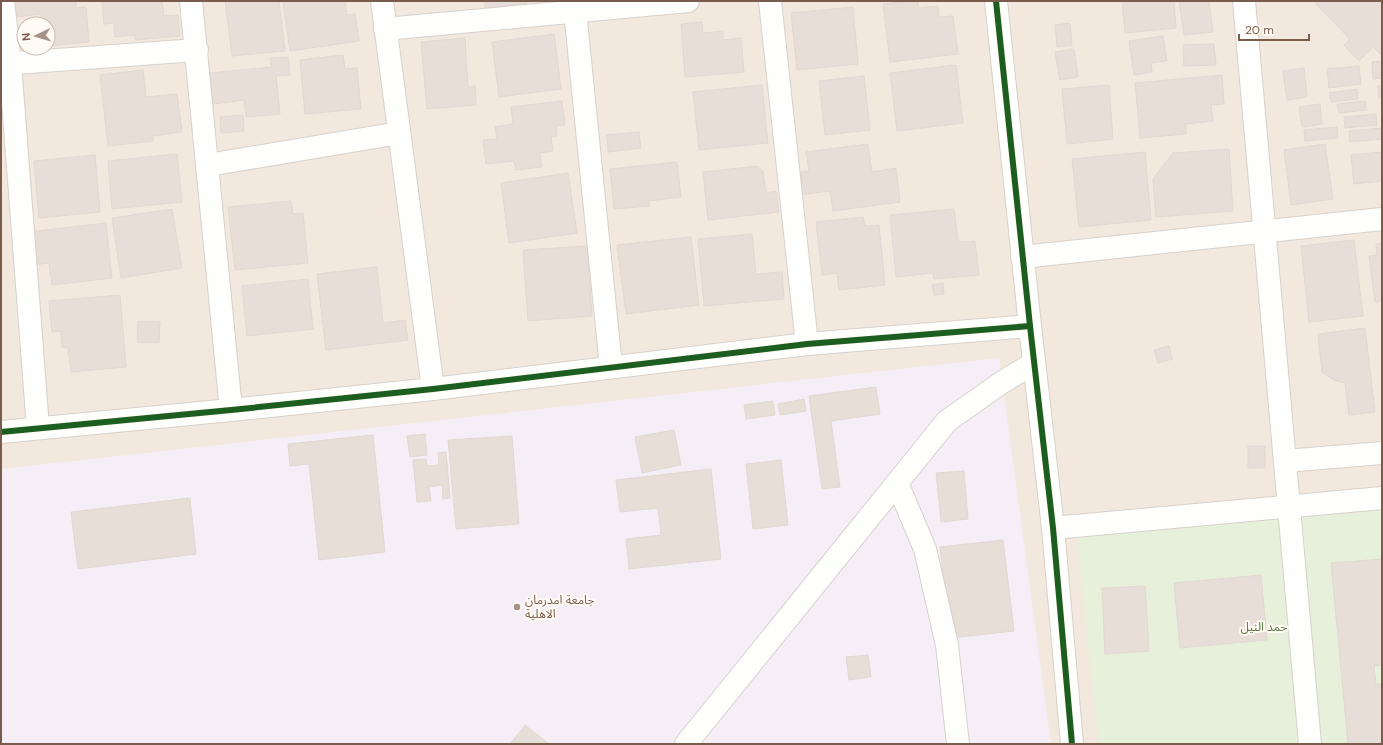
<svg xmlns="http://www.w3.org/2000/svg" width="1383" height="745" viewBox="0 0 1383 745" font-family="'DM Sans','Noto Sans Arabic',sans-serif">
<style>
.residential{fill:#f2e8de;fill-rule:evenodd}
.education{fill:#f6eef6}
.green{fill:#e7f0db}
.building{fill:#e6ded7;stroke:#e2d8d2}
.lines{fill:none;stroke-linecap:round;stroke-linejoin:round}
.minor-casing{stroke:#d7d1cb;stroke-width:24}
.minor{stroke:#fefefd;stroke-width:22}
.cycleway-casing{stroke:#fffaf3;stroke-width:8}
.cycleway{stroke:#1b5e20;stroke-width:6}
.poi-dot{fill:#a69286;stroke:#fffaf3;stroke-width:1.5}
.labels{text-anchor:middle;stroke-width:4;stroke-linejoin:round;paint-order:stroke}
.poi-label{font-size:12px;fill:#7a5c4d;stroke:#fffaf3;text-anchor:start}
.park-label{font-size:12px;fill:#537a41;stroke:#fffaf3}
</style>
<rect width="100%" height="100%" fill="#f9f5f0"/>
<path class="residential" d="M 1,1 L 1382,1 L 1382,744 L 1,744 ZM 24,24 L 48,24 L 48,48 L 24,48 Z"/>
<path class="education" d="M 999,358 L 1051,744 L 1,744 L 1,469 Z"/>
<path class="green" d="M 1382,497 L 1382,744 L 1099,744 L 1076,529 Z"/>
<g class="building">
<path d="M 8,1 L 76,1 L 76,8 L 86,7 L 89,42 L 48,46 L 48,24 L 41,24 L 40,14 L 9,18 Z"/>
<path d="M 102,1 L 162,1 L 164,16 L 178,15 L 180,36 L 135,40 L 135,35 L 115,37 L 114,23 L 104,24 Z"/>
<path d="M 225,1 L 279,1 L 285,51 L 232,56 Z"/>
<path d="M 283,1 L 345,1 L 347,15 L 355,14 L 359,41 L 290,51 Z"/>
<path d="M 485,1 L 526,1 L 526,4 L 485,8 Z"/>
<path d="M 911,1 L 918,1 L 919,8 L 938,6 L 939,17 L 953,16 L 958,54 L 890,62 L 883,4 Z"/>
<path d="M 1122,1 L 1174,1 L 1176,28 L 1125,33 Z"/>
<path d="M 1179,1 L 1209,1 L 1213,32 L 1184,35 Z"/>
<path d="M 1317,1 L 1382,1 L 1382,56 L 1373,47 L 1359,61 L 1344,45 L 1350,39 L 1315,3 Z"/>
<path d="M 853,7 L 858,64 L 797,70 L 791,13 Z"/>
<path d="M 702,22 L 703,33 L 723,31 L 723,40 L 741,38 L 744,72 L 685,77 L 681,24 Z"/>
<path d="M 1070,23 L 1072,45 L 1057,47 L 1055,25 Z"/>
<path d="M 554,34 L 561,89 L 499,97 L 492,42 Z"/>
<path d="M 1163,36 L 1167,61 L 1151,63 L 1152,72 L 1134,75 L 1129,41 Z"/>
<path d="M 465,38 L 468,87 L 475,86 L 476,105 L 427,109 L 421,42 Z"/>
<path d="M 1214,44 L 1216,65 L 1184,66 L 1183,45 Z"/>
<path d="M 1074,49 L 1078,77 L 1060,80 L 1055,52 Z"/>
<path d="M 343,55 L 345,69 L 357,68 L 361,109 L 305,114 L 300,60 Z"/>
<path d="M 288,57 L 290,75 L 276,76 L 280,114 L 246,117 L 244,100 L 213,104 L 210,73 L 272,67 L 270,58 Z"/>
<path d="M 1382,61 L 1382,78 L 1373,79 L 1372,62 Z"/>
<path d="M 956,65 L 963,123 L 897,131 L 890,73 Z"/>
<path d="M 1359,66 L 1361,84 L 1329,88 L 1327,69 Z"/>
<path d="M 1304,68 L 1307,97 L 1287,100 L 1283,71 Z"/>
<path d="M 143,70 L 146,97 L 177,94 L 182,132 L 153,136 L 153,141 L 108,146 L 100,75 Z"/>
<path d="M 1222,75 L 1224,104 L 1211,105 L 1213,121 L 1186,124 L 1186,134 L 1140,138 L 1135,83 Z"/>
<path d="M 864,76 L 870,130 L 825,135 L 819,81 Z"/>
<path d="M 762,85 L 768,143 L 699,150 L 693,92 Z"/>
<path d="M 1109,85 L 1113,139 L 1067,144 L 1062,89 Z"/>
<path d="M 1382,85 L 1382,97 L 1379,98 L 1378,86 Z"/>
<path d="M 1357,89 L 1358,99 L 1331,102 L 1329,93 Z"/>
<path d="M 562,101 L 565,125 L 556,126 L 557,136 L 551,137 L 553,151 L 540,153 L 542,167 L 516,170 L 514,161 L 486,164 L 483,140 L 497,139 L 495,127 L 513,124 L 511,107 Z"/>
<path d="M 1365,101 L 1366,110 L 1339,113 L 1337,104 Z"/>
<path d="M 1320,104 L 1322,124 L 1302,127 L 1299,107 Z"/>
<path d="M 1376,114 L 1377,125 L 1345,128 L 1344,117 Z"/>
<path d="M 243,115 L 244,131 L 221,133 L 220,117 Z"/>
<path d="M 1337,127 L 1338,138 L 1305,141 L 1304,130 Z"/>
<path d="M 1382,128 L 1382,139 L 1350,142 L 1349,131 Z"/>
<path d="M 639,132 L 641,148 L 608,152 L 607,135 Z"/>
<path d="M 868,144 L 872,172 L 896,168 L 900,202 L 833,211 L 830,191 L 798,195 L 796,183 L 802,182 L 801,172 L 809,171 L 806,152 Z"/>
<path d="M 1325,144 L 1333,199 L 1291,205 L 1284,150 Z"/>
<path d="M 1229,149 L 1233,211 L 1156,217 L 1153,179 L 1173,153 Z"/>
<path d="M 1145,152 L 1151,220 L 1079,227 L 1072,159 Z"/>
<path d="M 1382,152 L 1382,181 L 1354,184 L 1351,155 Z"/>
<path d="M 177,154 L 182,202 L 112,209 L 108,161 Z"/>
<path d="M 95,155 L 100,212 L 39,218 L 34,161 Z"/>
<path d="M 677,162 L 681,197 L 649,201 L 650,206 L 614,209 L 610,169 Z"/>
<path d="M 757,166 L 763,171 L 766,193 L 776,191 L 779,212 L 708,220 L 703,172 Z"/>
<path d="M 568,173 L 577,233 L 509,243 L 501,183 Z"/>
<path d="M 291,201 L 293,214 L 303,213 L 308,263 L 235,270 L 228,207 Z"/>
<path d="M 172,209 L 182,268 L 121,278 L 112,218 Z"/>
<path d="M 954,209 L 958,242 L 975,241 L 979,275 L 934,279 L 933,273 L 896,277 L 890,215 Z"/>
<path d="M 863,217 L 865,226 L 879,225 L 885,285 L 839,290 L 837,273 L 822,275 L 816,222 Z"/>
<path d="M 106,223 L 112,278 L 52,285 L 49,263 L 31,265 L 28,232 Z"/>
<path d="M 752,234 L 756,274 L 782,272 L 784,299 L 704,306 L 698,239 Z"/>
<path d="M 691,237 L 699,305 L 626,314 L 617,245 Z"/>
<path d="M 1354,240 L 1363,316 L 1309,322 L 1301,246 Z"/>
<path d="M 1382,243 L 1382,301 L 1375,302 L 1369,256 L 1377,255 L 1376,244 Z"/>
<path d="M 587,246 L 592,316 L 528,321 L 523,250 Z"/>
<path d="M 377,267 L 383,323 L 405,320 L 408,340 L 326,350 L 317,274 Z"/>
<path d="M 308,279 L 313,329 L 247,336 L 242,286 Z"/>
<path d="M 943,283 L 944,294 L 934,295 L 932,285 Z"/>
<path d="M 120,295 L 126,367 L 71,372 L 68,348 L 62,347 L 61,331 L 52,332 L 49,301 Z"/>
<path d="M 138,321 L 160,322 L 159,343 L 137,342 Z"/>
<path d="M 1365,328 L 1375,412 L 1349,415 L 1345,383 L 1334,380 L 1322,372 L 1318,334 Z"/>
<path d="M 1169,346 L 1172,359 L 1158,363 L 1154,350 Z"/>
<path d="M 876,387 L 880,414 L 831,421 L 840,487 L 822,489 L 809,396 Z"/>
<path d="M 804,399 L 806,411 L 780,415 L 778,404 Z"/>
<path d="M 773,401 L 775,415 L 746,419 L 744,405 Z"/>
<path d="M 674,430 L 681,465 L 642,473 L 635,437 Z"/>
<path d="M 425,434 L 427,455 L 410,457 L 407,436 Z"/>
<path d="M 373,435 L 385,552 L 319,560 L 309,464 L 290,466 L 288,444 Z"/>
<path d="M 512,436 L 519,524 L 456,529 L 448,440 Z"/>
<rect x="1248" y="446" width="17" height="22"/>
<path d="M 446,452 L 450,498 L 443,499 L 442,485 L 429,487 L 431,501 L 417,502 L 413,460 L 426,459 L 427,466 L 439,465 L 438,453 Z"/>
<path d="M 781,460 L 788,525 L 753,529 L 746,464 Z"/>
<path d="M 711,469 L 721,559 L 629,569 L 626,539 L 661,535 L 658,508 L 620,512 L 616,480 Z"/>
<path d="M 964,471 L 968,519 L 941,522 L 936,473 Z"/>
<path d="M 190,498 L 196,554 L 78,569 L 71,512 Z"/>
<path d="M 1003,540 L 1014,631 L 950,638 L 940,547 Z"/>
<path d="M 1382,559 L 1382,665 L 1374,666 L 1376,684 L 1382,684 L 1382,744 L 1348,744 L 1331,563 Z"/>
<path d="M 1261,575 L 1267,640 L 1180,648 L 1174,583 Z"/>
<path d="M 1145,586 L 1149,651 L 1105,654 L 1102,588 Z"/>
<path d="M 868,655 L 871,677 L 849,680 L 846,657 Z"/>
<path d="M 525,725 L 549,744 L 510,744 Z"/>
</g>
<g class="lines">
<defs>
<g id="minor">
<path d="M 3,1 L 10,63 L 38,428"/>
<path d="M 191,1 L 231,410"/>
<path d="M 382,1 L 433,389"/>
<path d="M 574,1 L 611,367"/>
<path d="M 770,1 L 807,344"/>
<path d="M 996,1 L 1030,326 L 1053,528 L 1072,744"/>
<path d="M 1244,1 L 1310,744"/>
<path d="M 385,29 L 688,1"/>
<path d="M 1,64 L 197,50"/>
<path d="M 208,165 L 399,133"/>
<path d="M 1022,257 L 1382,219"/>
<path d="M 1,432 L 231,410 L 433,389 L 807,344 L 1030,326"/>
<path d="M 1285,461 L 1382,453"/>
<path d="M 897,483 L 925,549 L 947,645 L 958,744"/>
<path d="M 1053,528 L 1382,498"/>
<path d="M 686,744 L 947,421 L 1001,383 L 1034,363"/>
</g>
</defs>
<use href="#minor" class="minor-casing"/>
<use href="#minor" class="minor"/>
<defs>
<g id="cycleway">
<path d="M 996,1 L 1030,326 L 1053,528 L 1072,744"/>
<path d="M 1,432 L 231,410 L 433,389 L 807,344 L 1030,326"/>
</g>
</defs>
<use href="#cycleway" class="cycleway-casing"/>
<use href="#cycleway" class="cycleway"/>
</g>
<circle class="poi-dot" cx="517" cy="607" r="4"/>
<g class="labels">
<g class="poi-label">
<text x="525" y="604">جامعة امدرمان<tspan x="525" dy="14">الاهلية</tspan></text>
</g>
<g class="park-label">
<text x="1264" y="631">حمد النيل</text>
</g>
</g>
<rect width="1383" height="745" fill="none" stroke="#7a5c4d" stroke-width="4"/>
<g transform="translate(36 36) rotate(265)"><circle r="19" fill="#fffaf3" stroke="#cabbb1"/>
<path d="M0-3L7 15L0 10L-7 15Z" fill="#a69286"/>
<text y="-6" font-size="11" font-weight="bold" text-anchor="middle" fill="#7a5c4d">N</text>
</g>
<path d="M1239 34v6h70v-6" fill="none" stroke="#7a5c4d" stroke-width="2"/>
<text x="1245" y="34" font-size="12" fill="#7a5c4d" stroke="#fffaf3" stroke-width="3" paint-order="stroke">20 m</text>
</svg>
